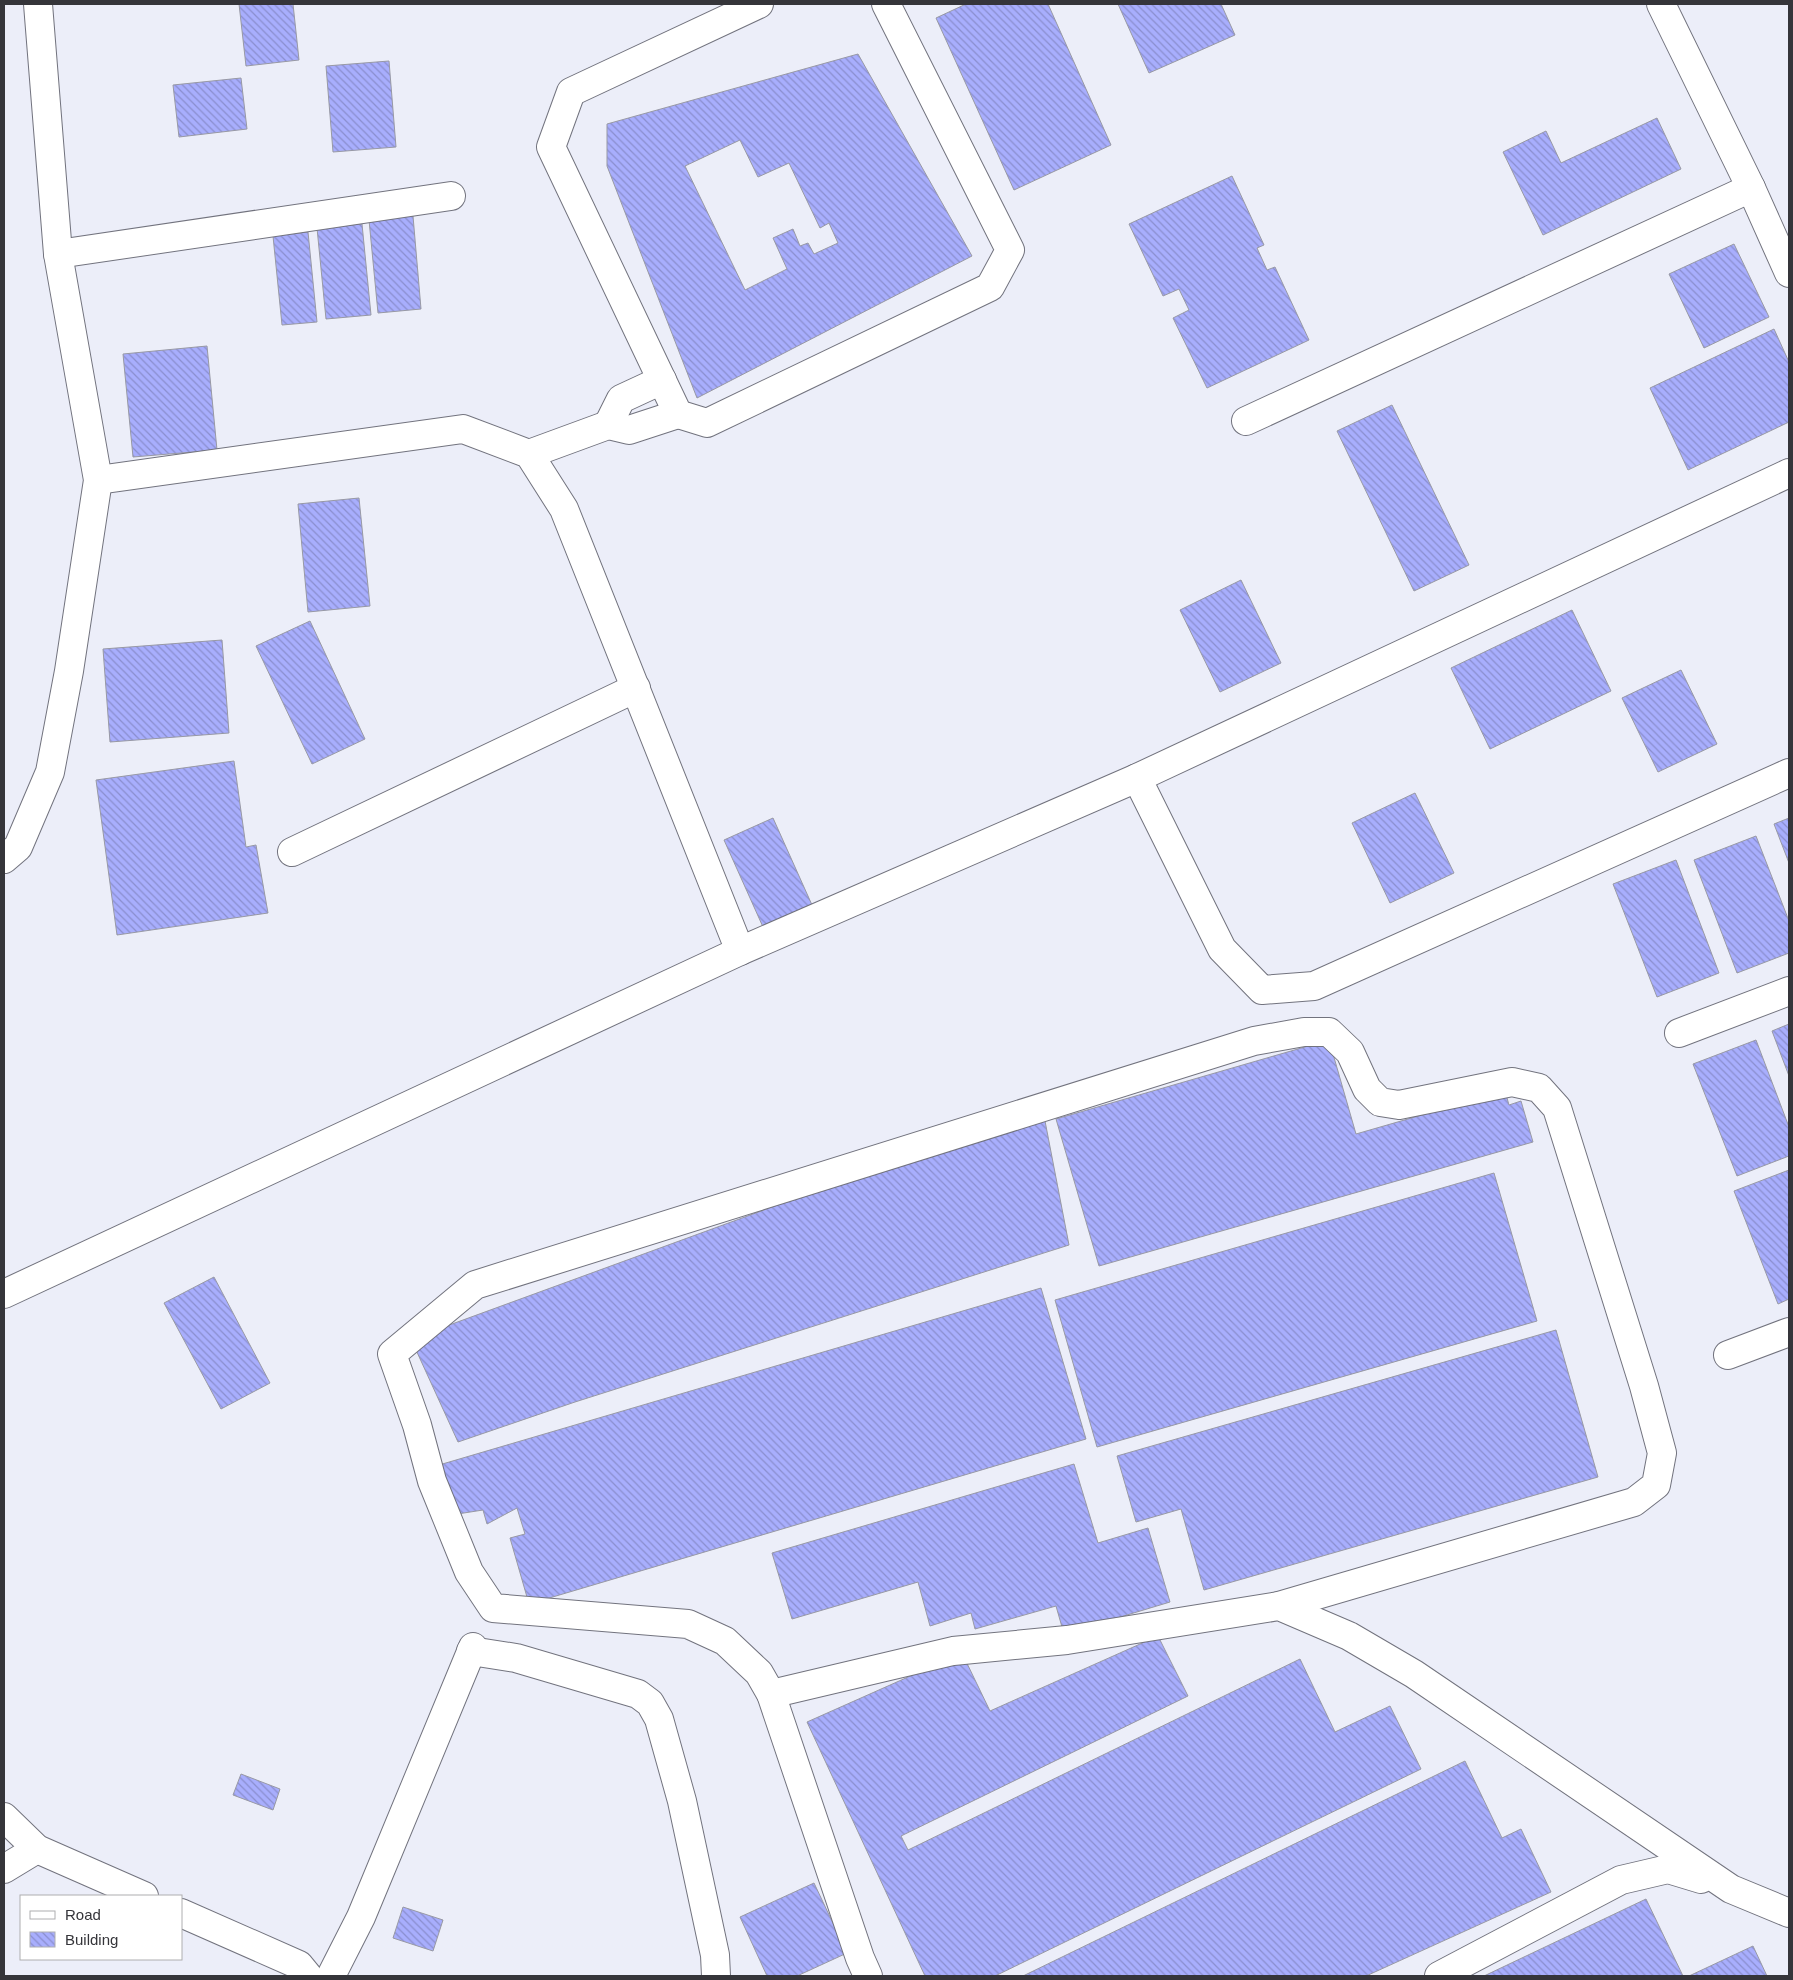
<svg xmlns="http://www.w3.org/2000/svg" width="1793" height="1980" viewBox="0 0 1793 1980" font-family="Arial,sans-serif">
<style>
.building{fill:url(#building-back-hatch);stroke:#9899a4;fill-rule:evenodd}
.lines{fill:none;stroke-linecap:round;stroke-linejoin:round}
.minor-casing{stroke:#72737e;stroke-width:30}
.minor{stroke:#fff;stroke-width:28}
</style>
<defs>
<pattern id="building-back-hatch" width="6" height="6" patternUnits="userSpaceOnUse" patternTransform="scale(1.25)"><rect width="6" height="6" fill="#a8aefd"/><path d="M-1 5l2 2M0 0l6 6M5-1l2 2" fill="none" stroke="#8a8ece"/></pattern>
</defs>
<rect width="100%" height="100%" fill="#eceef9"/>
<g class="building">
<path d="M 239,4 L 293,4 L 299,60 L 246,66 Z"/>
<path d="M 966,4 L 1048,4 L 1111,145 L 1014,190 L 936,18 Z"/>
<path d="M 1118,4 L 1221,4 L 1235,35 L 1149,73 Z"/>
<path d="M 858,54 L 972,256 L 697,398 L 607,166 L 607,124 ZM 740,140 L 758,177 L 789,163 L 820,228 L 829,223 L 838,243 L 814,254 L 808,243 L 800,246 L 793,229 L 773,238 L 787,269 L 745,290 L 685,166 Z"/>
<path d="M 389,61 L 396,147 L 333,152 L 326,66 Z"/>
<path d="M 241,78 L 247,129 L 179,137 L 173,85 Z"/>
<path d="M 1657,118 L 1681,169 L 1543,235 L 1503,152 L 1546,131 L 1561,163 Z"/>
<path d="M 1232,176 L 1264,245 L 1257,248 L 1267,270 L 1275,267 L 1309,340 L 1207,388 L 1173,318 L 1189,310 L 1179,289 L 1163,296 L 1129,224 Z"/>
<path d="M 413,216 L 421,309 L 378,313 L 369,220 Z"/>
<path d="M 362,224 L 371,315 L 326,319 L 317,228 Z"/>
<path d="M 308,232 L 317,322 L 282,325 L 273,236 Z"/>
<path d="M 1734,244 L 1769,317 L 1704,348 L 1669,274 Z"/>
<path d="M 1774,329 L 1789,362 L 1789,422 L 1688,470 L 1650,388 Z"/>
<path d="M 207,346 L 217,450 L 133,457 L 123,354 Z"/>
<path d="M 1392,405 L 1469,565 L 1414,591 L 1337,431 Z"/>
<path d="M 359,498 L 370,606 L 308,612 L 298,504 Z"/>
<path d="M 1241,580 L 1281,663 L 1220,692 L 1180,610 Z"/>
<path d="M 1572,610 L 1611,691 L 1490,749 L 1451,668 Z"/>
<path d="M 310,621 L 365,739 L 312,764 L 256,646 Z"/>
<path d="M 222,640 L 229,733 L 110,742 L 103,649 Z"/>
<path d="M 1681,670 L 1717,744 L 1658,772 L 1622,698 Z"/>
<path d="M 234,761 L 246,847 L 256,845 L 268,913 L 117,935 L 96,780 Z"/>
<path d="M 1415,793 L 1454,873 L 1390,903 L 1352,823 Z"/>
<path d="M 773,818 L 812,905 L 763,927 L 724,840 Z"/>
<path d="M 1789,818 L 1789,863 L 1774,824 Z"/>
<path d="M 1756,836 L 1789,921 L 1789,953 L 1737,973 L 1694,860 Z"/>
<path d="M 1676,860 L 1719,973 L 1657,997 L 1613,884 Z"/>
<path d="M 1789,1024 L 1789,1076 L 1772,1031 Z"/>
<path d="M 1329,1040 L 1356,1134 L 1505,1091 L 1509,1105 L 1521,1101 L 1533,1142 L 1099,1266 L 1056,1119 Z"/>
<path d="M 1756,1040 L 1789,1127 L 1789,1156 L 1737,1176 L 1693,1064 Z"/>
<path d="M 1045,1121 L 1069,1245 L 575,1402 L 458,1442 L 411,1339 L 775,1206 Z"/>
<path d="M 1789,1170 L 1789,1299 L 1778,1304 L 1734,1191 Z"/>
<path d="M 1494,1173 L 1537,1321 L 1097,1447 L 1055,1300 Z"/>
<path d="M 214,1277 L 270,1383 L 221,1409 L 164,1303 Z"/>
<path d="M 1041,1288 L 1086,1439 L 529,1604 L 510,1538 L 525,1534 L 517,1508 L 487,1524 L 483,1510 L 451,1515 L 439,1465 Z"/>
<path d="M 1556,1330 L 1598,1477 L 1204,1590 L 1181,1509 L 1136,1522 L 1117,1456 Z"/>
<path d="M 1074,1464 L 1098,1543 L 1148,1528 L 1170,1602 L 1064,1634 L 1056,1606 L 975,1629 L 971,1613 L 930,1626 L 918,1582 L 792,1619 L 772,1553 Z"/>
<path d="M 1158,1636 L 1188,1696 L 901,1836 L 908,1850 L 1300,1659 L 1335,1732 L 1390,1706 L 1421,1769 L 995,1976 L 925,1976 L 807,1722 L 962,1653 L 990,1711 Z"/>
<path d="M 1465,1761 L 1502,1838 L 1521,1829 L 1551,1892 L 1366,1976 L 1023,1976 Z"/>
<path d="M 241,1774 L 280,1789 L 273,1810 L 233,1795 Z"/>
<path d="M 814,1883 L 847,1953 L 797,1976 L 767,1976 L 740,1917 Z"/>
<path d="M 1646,1899 L 1683,1976 L 1484,1976 Z"/>
<path d="M 403,1907 L 443,1920 L 433,1951 L 393,1938 Z"/>
<path d="M 1753,1946 L 1767,1976 L 1689,1976 Z"/>
</g>
<g class="lines">
<defs>
<g id="minor">
<path d="M 759,4 L 571,92 L 551,147 L 678,414 L 707,423 L 990,287 L 1010,250 L 886,4"/>
<path d="M 1661,4 L 1751,188 L 1789,273"/>
<path d="M 58,254 L 451,196"/>
<path d="M 1246,421 L 1751,188"/>
<path d="M 608,425 L 621,399 L 662,380"/>
<path d="M 529,454 L 608,425 L 629,430 L 678,414"/>
<path d="M 98,480 L 463,429 L 529,454 L 564,509 L 740,951"/>
<path d="M 1137,778 L 1222,949 L 1262,990 L 1314,986 L 1789,773"/>
<path d="M 292,852 L 636,688"/>
<path d="M 4,859 L 18,847 L 50,772 L 69,671 L 98,480 L 58,254 L 38,4"/>
<path d="M 1679,1033 L 1789,991"/>
<path d="M 4,1294 L 740,951 L 1137,778 L 1789,473"/>
<path d="M 1728,1355 L 1789,1332"/>
<path d="M 471,1651 L 516,1658 L 638,1694 L 650,1703 L 659,1719 L 682,1801 L 715,1955 L 716,1976"/>
<path d="M 771,1694 L 953,1651 L 1067,1640 L 1279,1606 L 1349,1636 L 1414,1674 L 1731,1889 L 1789,1913"/>
<path d="M 4,1817 L 37,1849 L 144,1896"/>
<path d="M 4,1869 L 37,1849"/>
<path d="M 181,1913 L 299,1965 L 308,1976"/>
<path d="M 331,1976 L 361,1917 L 473,1647"/>
<path d="M 868,1976 L 860,1958 L 771,1694 L 759,1673 L 725,1641 L 688,1624 L 493,1608 L 469,1572 L 432,1481 L 417,1425 L 392,1354 L 475,1285 L 1254,1041 L 1304,1032 L 1329,1032 L 1350,1052 L 1367,1089 L 1380,1102 L 1399,1105 L 1512,1082 L 1539,1088 L 1557,1108 L 1644,1386 L 1662,1453 L 1656,1485 L 1634,1502 L 1279,1606"/>
<path d="M 1439,1976 L 1621,1880 L 1668,1869 L 1701,1879"/>
</g>
</defs>
<use href="#minor" class="minor-casing"/>
<use href="#minor" class="minor"/>
</g>
<rect width="1793" height="1980" fill="none" stroke="#35353a" stroke-width="10"/>
<rect x="20" y="1895" width="162" height="65" fill="#ffffff" stroke="#aeaeb0"/>
<rect x="30" y="1911" width="25" height="8" fill="#ffffff" stroke="#aeaeb0"/>
<text x="65" y="1920" font-size="15" fill="#35353a">Road</text>
<rect x="30" y="1932" width="25" height="15" fill="url(#building-back-hatch)" stroke="#aeaeb0"/>
<text x="65" y="1945" font-size="15" fill="#35353a">Building</text>
</svg>
